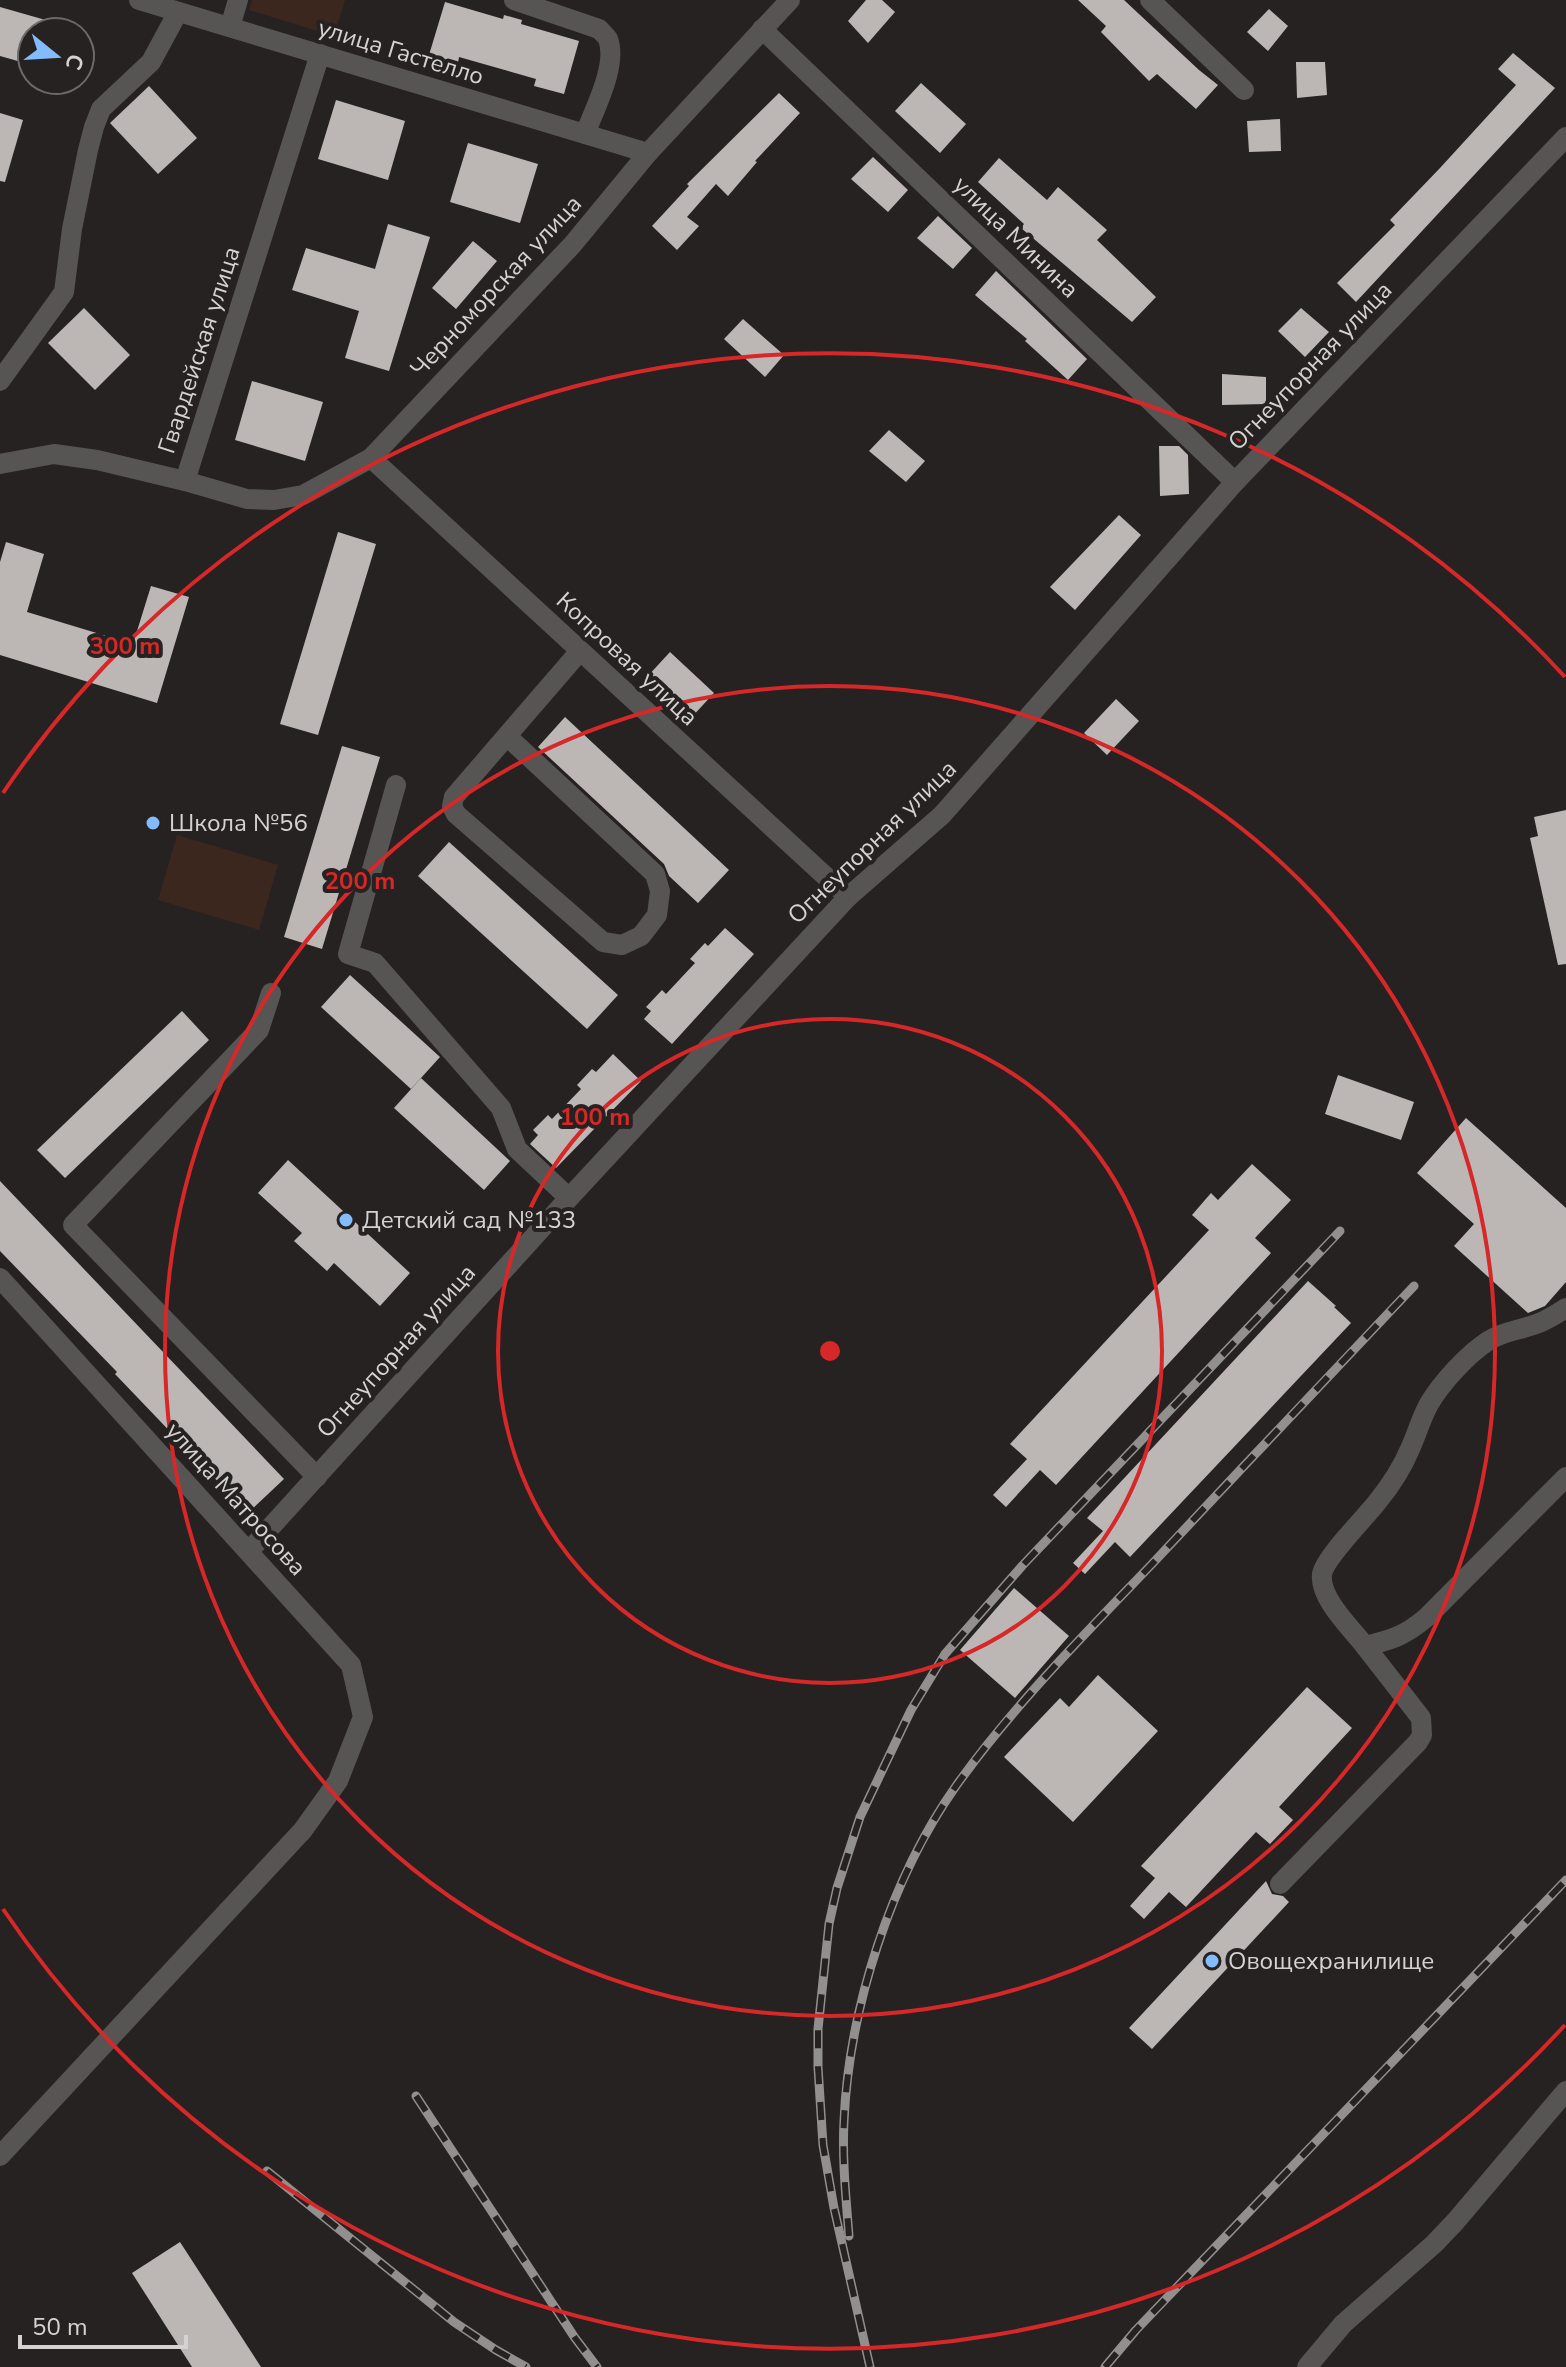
<svg xmlns="http://www.w3.org/2000/svg" width="1566" height="2367" viewBox="0 0 1566 2367" font-family="'Nunito Sans',sans-serif">
<style>
.green{fill:#3c271f}
.building{fill:#bcb7b5}
.lines{fill:none;stroke-linecap:round;stroke-linejoin:round}
.minor{stroke:#575554;stroke-width:20}
.rail-casing{stroke:#92908f;stroke-width:9}
.rail{stroke:#262221;stroke-width:6;stroke-dasharray:18;stroke-linecap:butt}
.ring{fill:none;stroke:#d62828;stroke-width:4}
.poi-dot{fill:#84bcfb;stroke:#262221;stroke-width:3}
.labels{text-anchor:middle;stroke-width:8;stroke-linejoin:round;paint-order:stroke}
.street-label{font-size:24px;fill:#d5d3d2;stroke:#262221}
.poi-label{font-size:24px;fill:#d5d3d2;stroke:#262221;text-anchor:start}
.centre{fill:#d62828;stroke:#262221;stroke-width:4}
.ring-label{font-size:24px;text-anchor:middle;font-weight:bold;fill:#d62828;stroke:#262221;stroke-width:8;stroke-linejoin:round;paint-order:stroke}
</style>
<rect width="100%" height="100%" fill="#262221"/>
<g class="green">
<path d="M 252,0 L 345,0 L 334,36 L 249,10 Z"/>
<path d="M 177,835 L 278,865 L 259,930 L 158,900 Z"/>
</g>
<g class="building">
<path d="M 866,0 L 882,0 L 895,12 L 868,43 L 848,21 Z"/>
<path d="M 1078,0 L 1124,0 L 1199,70 L 1218,85 L 1196,109 L 1157,74 L 1149,81 L 1101,32 L 1106,26 Z"/>
<path d="M 445,2 L 503,19 L 504,15 L 522,20 L 521,24 L 579,41 L 564,94 L 534,86 L 536,79 L 459,57 L 458,63 L 429,55 Z"/>
<path d="M 0,7 L 70,27 L 70,32 L 32,32 L 32,65 L 0,56 Z"/>
<path d="M 1269,9 L 1288,26 L 1268,51 L 1247,32 Z"/>
<path d="M 1513,53 L 1555,88 L 1356,302 L 1337,283 L 1395,225 L 1390,220 L 1440,168 L 1516,85 L 1498,69 Z"/>
<path d="M 1296,62 L 1325,62 L 1327,95 L 1297,98 Z"/>
<path d="M 921,83 L 966,124 L 940,153 L 895,111 Z"/>
<path d="M 149,86 L 197,138 L 158,174 L 110,123 Z"/>
<path d="M 779,93 L 800,113 L 755,161 L 757,162 L 728,196 L 716,184 L 687,217 L 699,226 L 677,250 L 652,226 L 689,186 L 687,184 Z"/>
<path d="M 336,100 L 405,121 L 388,180 L 318,159 Z"/>
<path d="M 0,113 L 23,120 L 5,182 L 0,181 Z"/>
<path d="M 1280,119 L 1281,151 L 1249,152 L 1247,121 Z"/>
<path d="M 468,143 L 538,164 L 520,223 L 450,202 Z"/>
<path d="M 873,157 L 908,190 L 888,212 L 851,179 Z"/>
<path d="M 999,158 L 1047,200 L 1058,187 L 1107,230 L 1097,240 L 1156,297 L 1132,322 L 1021,228 L 1024,224 L 978,182 Z"/>
<path d="M 938,216 L 972,248 L 953,269 L 917,238 Z"/>
<path d="M 388,224 L 430,237 L 389,371 L 345,358 L 359,311 L 292,290 L 306,248 L 375,269 Z"/>
<path d="M 473,241 L 497,261 L 456,309 L 432,288 Z"/>
<path d="M 996,271 L 1087,359 L 1068,380 L 1025,341 L 1027,339 L 975,295 Z"/>
<path d="M 84,308 L 130,355 L 95,390 L 48,343 Z"/>
<path d="M 1301,308 L 1329,332 L 1305,357 L 1278,331 Z"/>
<path d="M 743,319 L 784,355 L 765,377 L 724,339 Z"/>
<path d="M 1222,374 L 1266,377 L 1266,404 L 1222,405 Z"/>
<path d="M 252,381 L 323,402 L 305,461 L 235,440 Z"/>
<path d="M 889,430 L 925,461 L 906,482 L 869,451 Z"/>
<path d="M 1159,446 L 1179,446 L 1188,455 L 1189,494 L 1160,496 Z"/>
<path d="M 1119,515 L 1141,535 L 1075,610 L 1050,587 Z"/>
<path d="M 338,532 L 376,544 L 318,735 L 280,724 Z"/>
<path d="M 6,542 L 44,554 L 27,612 L 133,644 L 151,586 L 189,597 L 157,703 L 0,655 L 0,562 Z"/>
<path d="M 670,652 L 714,693 L 690,719 L 646,678 Z"/>
<path d="M 1116,699 L 1139,721 L 1107,755 L 1084,733 Z"/>
<path d="M 565,717 L 729,870 L 698,903 L 669,876 L 664,864 L 538,747 Z"/>
<path d="M 342,746 L 380,757 L 322,949 L 284,937 Z"/>
<path d="M 1566,810 L 1566,964 L 1558,965 L 1530,838 L 1538,836 L 1534,817 Z"/>
<path d="M 449,842 L 618,995 L 587,1029 L 418,876 Z"/>
<path d="M 725,928 L 754,954 L 672,1044 L 644,1019 L 651,1011 L 646,1007 L 662,990 L 666,994 L 695,963 L 690,959 L 705,943 L 708,946 Z"/>
<path d="M 350,975 L 440,1057 L 411,1089 L 321,1007 Z"/>
<path d="M 182,1011 L 209,1040 L 65,1178 L 37,1150 Z"/>
<path d="M 613,1054 L 641,1081 L 556,1168 L 530,1144 L 538,1135 L 533,1130 L 548,1115 L 552,1119 L 581,1089 L 577,1085 L 592,1069 L 596,1072 Z"/>
<path d="M 1338,1075 L 1414,1102 L 1401,1140 L 1325,1114 Z"/>
<path d="M 421,1078 L 510,1161 L 484,1190 L 394,1108 Z"/>
<path d="M 1466,1118 L 1566,1208 L 1566,1282 L 1545,1306 L 1528,1313 L 1454,1246 L 1474,1224 L 1417,1173 Z"/>
<path d="M 288,1160 L 410,1273 L 380,1306 L 334,1263 L 327,1271 L 294,1241 L 302,1233 L 258,1193 Z"/>
<path d="M 1252,1164 L 1291,1200 L 1255,1238 L 1271,1253 L 1056,1485 L 1040,1470 L 1006,1507 L 993,1495 L 1027,1459 L 1010,1444 L 1209,1230 L 1192,1215 L 1211,1193 L 1218,1200 Z"/>
<path d="M 0,1181 L 284,1479 L 248,1513 L 115,1374 L 117,1372 L 0,1251 Z"/>
<path d="M 1308,1281 L 1336,1306 L 1334,1307 L 1351,1323 L 1130,1557 L 1115,1542 L 1085,1574 L 1073,1563 L 1103,1531 L 1087,1518 Z"/>
<path d="M 1014,1588 L 1069,1636 L 1015,1698 L 960,1650 Z"/>
<path d="M 1098,1675 L 1158,1731 L 1073,1822 L 1004,1757 L 1060,1698 L 1069,1707 Z"/>
<path d="M 1307,1687 L 1352,1728 L 1279,1807 L 1293,1820 L 1270,1844 L 1256,1832 L 1186,1907 L 1169,1892 L 1144,1919 L 1130,1906 L 1155,1878 L 1141,1866 Z"/>
<path d="M 1266,1881 L 1272,1894 L 1283,1896 L 1289,1902 L 1152,2049 L 1129,2028 Z"/>
<path d="M 180,2242 L 261,2367 L 192,2367 L 132,2273 Z"/>
</g>
<g class="lines">
<g class="minor">
<path d="M 139,0 L 648,153"/>
<path d="M 514,0 L 599,29 C 600,30 607,37 608,39 C 618,65 594,110 585,134"/>
<path d="M 1150,0 L 1244,90"/>
<path d="M 230,27 L 238,0"/>
<path d="M 762,29 L 1235,482"/>
<path d="M 0,381 L 64,292 L 72,229 L 88,150 L 94,127 L 101,109 L 151,62 L 178,12"/>
<path d="M 371,458 L 848,897"/>
<path d="M 0,464 L 54,454 L 97,460 L 185,481 L 247,499 L 274,500 L 303,495 L 371,458 L 573,244 L 648,153 L 790,0"/>
<path d="M 185,481 L 320,54"/>
<path d="M 508,737 L 655,874 L 660,891 L 657,915 L 641,936 L 622,945 L 603,942 L 456,814 L 452,806 L 454,797 L 580,651"/>
<path d="M 396,785 L 348,954 L 375,963 L 501,1108 L 517,1149 L 569,1198"/>
<path d="M 271,993 L 259,1030 L 73,1225 L 317,1477"/>
<path d="M 0,1278 L 351,1665 L 363,1717 L 338,1781 L 303,1830 L 0,2156"/>
<path d="M 1566,1308 C 1558,1313 1549,1319 1539,1323 C 1522,1330 1503,1331 1488,1341 C 1468,1354 1441,1383 1429,1404 C 1421,1418 1417,1434 1410,1449 C 1402,1468 1391,1485 1378,1501 C 1366,1517 1325,1557 1322,1574 C 1319,1598 1351,1628 1365,1646 C 1392,1640 1406,1635 1427,1617 L 1566,1477"/>
<path d="M 249,1551 L 569,1198 L 848,897 L 942,815 L 1235,482 L 1566,137"/>
<path d="M 1280,1884 L 1418,1742 L 1422,1735 L 1421,1718 L 1365,1646"/>
<path d="M 1307,2367 L 1343,2324 L 1434,2244 L 1455,2222 L 1566,2091"/>
</g>
<defs>
<g id="rail">
<path d="M 416,2096 L 575,2338 L 597,2367"/>
<path d="M 267,2171 L 454,2322 L 496,2350 L 526,2367"/>
<path d="M 849,2236 C 846,2198 842,2159 844,2121 C 849,2008 891,1878 956,1786 C 1013,1706 1084,1635 1152,1564 C 1239,1471 1326,1379 1414,1286"/>
<path d="M 870,2367 L 834,2208 L 823,2145 L 818,2067 L 818,2029 L 829,1924 L 837,1888 L 860,1817 L 911,1710 L 945,1654 L 1022,1566 L 1340,1231"/>
<path d="M 1105,2367 L 1136,2330 L 1566,1880"/>
</g>
</defs>
<use href="#rail" class="rail-casing"/>
<use href="#rail" class="rail"/>
</g>
<g class="ring">
<circle cx="830" cy="1351" r="332"/>
<circle cx="830" cy="1351" r="665"/>
<path d="M1565 2025A997 997 0 0 1 3 1909M3 793A997 997 0 0 1 1565 677"/>
</g>
<g class="poi-dot">
<circle cx="153" cy="823" r="8"/>
<circle cx="346" cy="1220" r="8"/>
<circle cx="1212" cy="1961" r="8"/>
</g>
<g class="labels">
<g class="street-label">
<text transform="translate(401 52) rotate(17)" y="8">улица Гастелло</text>
<text transform="translate(1016 237) rotate(44)" y="8">улица Минина</text>
<text transform="translate(496 286) rotate(-47)" y="8">Черноморская улица</text>
<text transform="translate(199 350) rotate(-72)" y="8">Гвардейская улица</text>
<text transform="translate(1310 366) rotate(-46)" y="8">Огнеупорная улица</text>
<text transform="translate(627 659) rotate(43)" y="8">Копровая улица</text>
<text transform="translate(872 842) rotate(-44)" y="8">Огнеупорная улица</text>
<text transform="translate(396 1351) rotate(-48)" y="8">Огнеупорная улица</text>
<text transform="translate(236 1499) rotate(48)" y="8">улица Матросова</text>
</g>
<g class="poi-label">
<text x="169" y="831">Школа №56</text>
<text x="362" y="1228">Детский сад №133</text>
<text x="1228" y="1969">Овощехранилище</text>
</g>
</g>
<circle cx="830" cy="1351" r="12" class="centre"/>
<g class="ring-label">
<text x="125" y="654">300 m</text>
<text x="360" y="889">200 m</text>
<text x="595" y="1125">100 m</text>
</g>
<g transform="translate(56 56) rotate(108)"><circle r="38" fill="#262221" stroke="#6c6968" stroke-width="2"/>
<path d="M0-6L14 30L0 20L-14 30Z" fill="#84bcfb"/>
<text y="-12" font-size="22" font-weight="bold" text-anchor="middle" fill="#d5d3d2">С</text>
</g>
<path d="M20 2335v12h166v-12" fill="none" stroke="#d5d3d2" stroke-width="4"/>
<text x="32" y="2335" font-size="24" fill="#d5d3d2" stroke="#262221" stroke-width="6" paint-order="stroke">50 m</text>
</svg>
